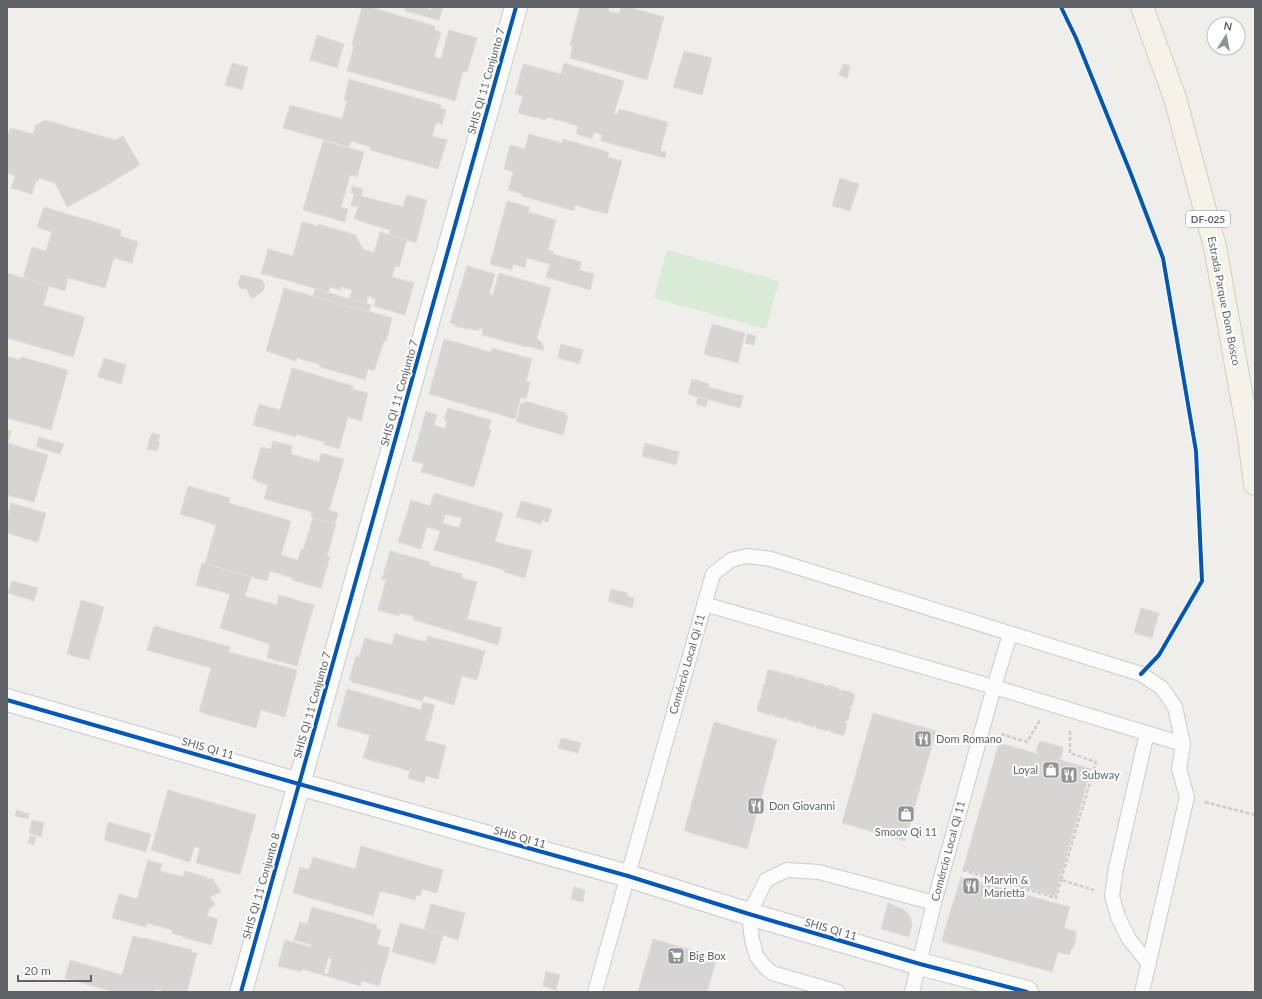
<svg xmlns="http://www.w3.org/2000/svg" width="1262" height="999" viewBox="0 0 1262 999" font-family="Lato,sans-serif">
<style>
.green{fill:#d8ebd6}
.building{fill:#d6d5d3;stroke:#deddd9;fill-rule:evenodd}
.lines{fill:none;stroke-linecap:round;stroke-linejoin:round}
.lane-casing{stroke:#cbcccc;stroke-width:16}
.street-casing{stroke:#cbcccc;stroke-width:24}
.secondary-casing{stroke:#cacacb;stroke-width:24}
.primary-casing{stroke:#d7ceb8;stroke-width:24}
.path{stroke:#cacfcc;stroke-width:2.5;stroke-dasharray:4 2;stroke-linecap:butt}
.lane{stroke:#fdfcfc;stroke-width:14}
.street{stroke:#fdfcfc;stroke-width:22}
.secondary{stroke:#fdfcfc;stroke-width:22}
.primary{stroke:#f4f2e9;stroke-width:22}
.cycleway-casing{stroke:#fff;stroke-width:6}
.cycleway{stroke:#0057b8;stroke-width:4}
.labels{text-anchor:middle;stroke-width:4;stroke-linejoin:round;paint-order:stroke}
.shield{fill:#fff;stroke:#8f9295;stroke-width:1}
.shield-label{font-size:10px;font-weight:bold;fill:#5f6368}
.street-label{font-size:11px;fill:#5f6368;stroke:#fff}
.poi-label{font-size:11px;fill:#5f6368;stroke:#fff;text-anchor:start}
</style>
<rect width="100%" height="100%" fill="#efeeea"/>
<path class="green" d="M 667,250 L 779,281 L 766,329 L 654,298 Z"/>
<g class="building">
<path d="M 362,7 L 370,7 L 435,26 L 434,30 L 441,32 L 434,57 L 441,59 L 449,30 L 477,38 L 467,72 L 463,71 L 455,101 L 347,71 L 354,46 L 352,45 L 352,43 Z"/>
<path d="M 406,7 L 424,7 L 431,10 L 432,7 L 443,7 L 439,20 L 405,11 Z"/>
<path d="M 580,7 L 609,7 L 608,11 L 619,14 L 621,7 L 629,7 L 664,17 L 647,80 L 570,58 L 573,46 L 570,45 Z"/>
<path d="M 317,35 L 344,44 L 337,68 L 310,60 Z"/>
<path d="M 684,51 L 712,58 L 702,95 L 673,87 Z"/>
<path d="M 232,63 L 248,67 L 242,90 L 225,85 Z"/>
<path d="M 564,63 L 624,81 L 614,114 L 617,115 L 619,109 L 668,122 L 660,151 L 666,152 L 665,158 L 601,141 L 602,135 L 594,132 L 592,139 L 576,134 L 578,126 L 547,117 L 546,120 L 518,113 L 523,96 L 515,94 L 523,64 L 561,74 Z"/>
<path d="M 843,64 L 850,66 L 847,78 L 839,75 Z"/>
<path d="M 349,79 L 441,105 L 440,108 L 446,110 L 442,124 L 436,123 L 432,136 L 447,140 L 438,169 L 370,150 L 371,147 L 351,141 L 349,147 L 283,128 L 290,105 L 342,119 L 347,101 L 344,100 Z"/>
<path d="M 45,120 L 115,140 L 123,136 L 140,165 L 100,189 L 67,207 L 55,183 L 39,178 L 38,182 L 36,181 L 32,194 L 11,188 L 15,176 L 7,173 L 7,137 L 10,128 L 33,134 L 35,126 Z"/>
<path d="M 529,134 L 562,143 L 563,139 L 609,152 L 608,157 L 622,161 L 607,214 L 575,205 L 574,211 L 522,196 L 522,194 L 508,190 L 513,172 L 504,169 L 510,145 L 525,149 Z"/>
<path d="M 323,141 L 364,152 L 357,177 L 350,175 L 341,207 L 348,209 L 345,222 L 303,210 Z"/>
<path d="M 840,178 L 859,184 L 850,211 L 832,206 Z"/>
<path d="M 352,186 L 363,189 L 361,196 L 403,207 L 407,195 L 427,200 L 416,243 L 389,235 L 390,230 L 354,219 L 358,207 L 351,206 L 354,194 L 351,193 Z"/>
<path d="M 507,201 L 529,207 L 528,212 L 556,220 L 548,250 L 553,251 L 553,254 L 581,262 L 579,270 L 594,274 L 590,290 L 546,277 L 550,264 L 527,258 L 525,268 L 513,264 L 512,270 L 490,264 Z"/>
<path d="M 44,207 L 121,230 L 120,236 L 138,242 L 132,263 L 114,258 L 105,288 L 68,278 L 65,291 L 23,278 L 32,247 L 46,251 L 52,232 L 37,227 Z"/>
<path d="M 302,222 L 318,226 L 318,224 L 356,235 L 356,237 L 363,249 L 374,253 L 380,232 L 407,240 L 399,267 L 395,266 L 392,277 L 414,283 L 405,315 L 374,306 L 376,299 L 368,296 L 366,304 L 349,299 L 352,290 L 341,287 L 341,290 L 330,287 L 328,292 L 264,274 L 264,275 L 261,274 L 268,249 L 293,256 Z"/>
<path d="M 467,266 L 495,274 L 489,294 L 493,295 L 499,273 L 551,288 L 537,338 L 543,344 L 543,350 L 527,346 L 526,347 L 482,335 L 483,329 L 480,328 L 479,331 L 468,328 L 468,329 L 454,326 L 455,324 L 450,323 Z"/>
<path d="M 7,273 L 49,286 L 43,305 L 85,317 L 73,357 L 7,338 Z"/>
<path d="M 242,275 L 262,280 L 265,285 L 263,291 L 253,298 L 250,297 L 247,289 L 240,288 L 238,284 L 240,277 Z"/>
<path d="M 284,288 L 392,318 L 386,342 L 384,341 L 374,371 L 368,369 L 365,380 L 320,367 L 319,364 L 297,358 L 296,361 L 266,351 Z"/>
<path d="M 315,289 L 371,305 L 369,312 L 313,296 Z"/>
<path d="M 712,324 L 745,333 L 738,363 L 704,354 Z"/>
<path d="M 747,334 L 756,336 L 754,345 L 745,343 Z"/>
<path d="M 444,339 L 491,352 L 492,348 L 532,359 L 526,381 L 530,382 L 526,399 L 521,397 L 515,419 L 429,394 Z"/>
<path d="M 561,344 L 583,350 L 579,364 L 558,358 Z"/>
<path d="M 7,356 L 20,360 L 21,357 L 68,370 L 51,430 L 7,418 Z"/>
<path d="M 104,358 L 126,365 L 121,384 L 98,377 Z"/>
<path d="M 292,368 L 353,386 L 352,389 L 368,393 L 361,421 L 348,417 L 339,449 L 323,444 L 324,442 L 296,434 L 296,437 L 253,425 L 259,404 L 280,410 Z"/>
<path d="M 692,379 L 709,384 L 708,387 L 743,396 L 740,408 L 688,394 Z"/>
<path d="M 698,397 L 708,400 L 706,407 L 696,404 Z"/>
<path d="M 525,401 L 566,413 L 565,415 L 568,416 L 563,435 L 516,422 L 521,403 L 524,404 Z"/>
<path d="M 448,408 L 491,420 L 489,429 L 491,430 L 474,487 L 421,472 L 424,464 L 412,461 L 426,411 L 437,415 L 434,425 L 445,429 L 447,421 L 444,420 Z"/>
<path d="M 7,430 L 11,431 L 8,443 L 48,455 L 34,502 L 7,495 Z"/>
<path d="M 152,433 L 160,435 L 158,441 L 150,439 Z"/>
<path d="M 39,437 L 64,444 L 60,454 L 36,447 Z"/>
<path d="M 150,438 L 160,442 L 157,451 L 147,449 Z"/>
<path d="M 273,441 L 292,446 L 291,454 L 304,458 L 319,462 L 321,453 L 344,459 L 329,510 L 338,513 L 335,524 L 311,517 L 312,512 L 264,499 L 268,485 L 257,482 L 258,481 L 252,479 L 261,447 L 271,449 Z"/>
<path d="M 645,443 L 679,452 L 676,465 L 642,456 Z"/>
<path d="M 188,486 L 230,498 L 229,503 L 291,521 L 281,555 L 298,560 L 301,550 L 303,550 L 313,518 L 336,524 L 327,556 L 330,557 L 321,588 L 292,580 L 293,578 L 270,571 L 267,581 L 205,564 L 216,525 L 180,514 Z"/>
<path d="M 434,493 L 503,513 L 495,542 L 532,551 L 525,578 L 504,572 L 505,570 L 434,550 L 440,531 L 427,527 L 421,549 L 398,542 L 411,500 L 430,506 ZM 445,514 L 462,518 L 459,528 L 443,523 Z"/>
<path d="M 521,501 L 552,509 L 548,522 L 542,520 L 541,524 L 516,517 Z"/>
<path d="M 11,503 L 46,513 L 38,542 L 7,533 L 7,518 Z"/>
<path d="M 390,551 L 430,562 L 429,565 L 462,574 L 462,578 L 477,582 L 467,619 L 502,628 L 498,645 L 414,620 L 415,617 L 400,613 L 399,616 L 378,610 L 386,580 L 382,579 Z"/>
<path d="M 202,563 L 251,577 L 245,596 L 277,605 L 279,595 L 314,605 L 297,666 L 267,658 L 270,644 L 220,628 L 230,594 L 196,585 Z"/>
<path d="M 12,581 L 38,588 L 34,601 L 8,593 Z"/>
<path d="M 611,589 L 627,593 L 627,596 L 634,598 L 632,608 L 608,601 Z"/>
<path d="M 81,600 L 104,607 L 89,660 L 67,654 Z"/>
<path d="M 1141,608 L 1159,613 L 1152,638 L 1134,633 Z"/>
<path d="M 154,626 L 231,647 L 229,652 L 297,670 L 285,717 L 261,710 L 256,728 L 199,712 L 211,668 L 147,650 Z"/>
<path d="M 395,634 L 426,642 L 428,636 L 485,651 L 477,680 L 462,676 L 454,705 L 424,696 L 422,701 L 352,682 L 352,681 L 349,680 L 356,656 L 359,657 L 365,638 L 392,645 Z"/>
<path d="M 768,670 L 770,670 L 781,673 L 782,674 L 784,673 L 796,677 L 796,679 L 798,677 L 825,685 L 826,687 L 828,685 L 840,689 L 840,691 L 843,690 L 853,693 L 855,695 L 852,706 L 849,707 L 851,709 L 848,720 L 845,721 L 847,724 L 844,734 L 842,735 L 831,732 L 829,729 L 828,731 L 816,728 L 815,725 L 813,727 L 801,723 L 800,721 L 798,723 L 787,719 L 785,717 L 784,719 L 772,715 L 771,713 L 769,715 L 758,711 L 757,709 L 760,699 L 762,697 L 761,696 L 764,684 L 766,682 L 765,681 Z"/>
<path d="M 347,689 L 421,710 L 423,702 L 435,705 L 425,740 L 446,746 L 438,779 L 426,776 L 424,783 L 408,778 L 410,771 L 363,758 L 370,735 L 337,726 Z"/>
<path d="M 873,713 L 936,731 L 905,841 L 842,823 Z"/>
<path d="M 714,722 L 777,740 L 747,849 L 684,831 Z"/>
<path d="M 561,738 L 581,743 L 578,753 L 558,748 Z"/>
<path d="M 1041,741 L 1062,747 L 1063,749 L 1061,758 L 1058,759 L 1091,769 L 1055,896 L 963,869 L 999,743 L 1038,754 L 1036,750 L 1039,743 Z"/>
<path d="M 168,790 L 256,815 L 240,875 L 196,863 L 200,848 L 194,847 L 190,862 L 151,850 Z"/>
<path d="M 17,810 L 29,814 L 28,819 L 15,816 Z"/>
<path d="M 32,820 L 44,823 L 41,837 L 29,833 Z"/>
<path d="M 108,822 L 151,834 L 146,852 L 104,840 Z"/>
<path d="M 30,836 L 36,837 L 34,845 L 28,843 Z"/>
<path d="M 361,846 L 443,870 L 437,893 L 422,889 L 420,896 L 416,895 L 415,900 L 380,891 L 373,916 L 293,893 L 300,867 L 309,870 L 313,857 L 355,869 Z"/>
<path d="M 148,860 L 162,864 L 160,871 L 183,877 L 185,871 L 207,877 L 207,880 L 212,878 L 221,892 L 210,897 L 215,905 L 209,909 L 207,916 L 218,919 L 211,945 L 182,937 L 182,936 L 171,933 L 172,930 L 147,923 L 146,927 L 112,918 L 119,894 L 137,899 Z"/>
<path d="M 961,877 L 1070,907 L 1064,928 L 1075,931 L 1076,933 L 1075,943 L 1069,955 L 1058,952 L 1052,972 L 943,942 L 943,939 L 942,939 Z"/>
<path d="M 574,887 L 585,890 L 583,902 L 571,899 Z"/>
<path d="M 888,903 L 903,909 L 910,916 L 912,925 L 909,937 L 881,929 Z"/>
<path d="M 431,904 L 465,913 L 458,940 L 424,930 Z"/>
<path d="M 312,907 L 377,925 L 376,928 L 381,930 L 377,944 L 390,948 L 379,986 L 362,981 L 366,969 L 360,986 L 302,969 L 301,972 L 278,966 L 285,940 L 312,947 L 312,945 L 294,940 L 300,922 L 307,924 ZM 328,958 L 332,959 L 328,974 L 324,973 Z"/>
<path d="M 400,923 L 443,935 L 435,964 L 392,952 Z"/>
<path d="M 133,936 L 144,939 L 145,938 L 192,950 L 191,952 L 197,953 L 187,992 L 162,992 L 162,990 L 156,989 L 155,992 L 114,992 L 65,978 L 70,960 L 122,975 Z"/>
<path d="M 653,939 L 717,957 L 707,992 L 638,992 Z"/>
<path d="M 546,971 L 560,975 L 556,990 L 543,986 Z"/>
</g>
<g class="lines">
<defs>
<g id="lane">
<path d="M 704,604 L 994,687 L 934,903 L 912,992"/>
<path d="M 1010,634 L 994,687 L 1183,744"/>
<path d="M 1147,733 L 1116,868 L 1112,896 L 1118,917 L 1129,939 L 1149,964"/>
<path d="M 595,992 L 713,574 L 731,560 L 747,556 L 771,559 L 1141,674 L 1162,688 L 1175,707 L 1183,744 L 1179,769 L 1187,797 L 1142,992"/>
<path d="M 838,992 L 772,973 L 765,967 L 757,957 L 752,940 L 749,914 L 766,880 L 787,870 L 819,872 L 934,903"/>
</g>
<path id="street" d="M 241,992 L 516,7"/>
<path id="secondary" d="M 7,700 L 299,784 L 628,876 L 749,914 L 920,964 L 1027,992"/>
<path id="primary" d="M 1142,7 L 1175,98 L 1215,247 L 1249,437 L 1255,484"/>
</defs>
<use href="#lane" class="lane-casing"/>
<use href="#street" class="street-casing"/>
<use href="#secondary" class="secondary-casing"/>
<use href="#primary" class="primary-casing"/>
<g class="path">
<path d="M 1070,731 L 1070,753 L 1096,762 L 1061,880 L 1094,890"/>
<path d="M 1001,734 L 1027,742 L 1040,720"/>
<path d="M 1205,802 L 1255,815"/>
<path d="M 963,870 L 1056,898 L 1061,880"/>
</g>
<use href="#lane" class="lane"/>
<use href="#street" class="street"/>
<use href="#secondary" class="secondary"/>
<use href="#primary" class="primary"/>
<defs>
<g id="cycleway">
<path d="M 1061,7 L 1076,38 L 1131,174 L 1163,258 L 1196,451 L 1202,581 L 1159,655 L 1141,674"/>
<path d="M 7,700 L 299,784 L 628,876 L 749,914 L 920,964 L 1027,992"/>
<path d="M 241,992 L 516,7"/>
</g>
</defs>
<use href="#cycleway" class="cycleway-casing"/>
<use href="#cycleway" class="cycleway"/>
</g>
<defs>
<symbol id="restaurant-square" viewBox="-11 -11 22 22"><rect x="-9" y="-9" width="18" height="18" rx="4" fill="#919496" stroke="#fff"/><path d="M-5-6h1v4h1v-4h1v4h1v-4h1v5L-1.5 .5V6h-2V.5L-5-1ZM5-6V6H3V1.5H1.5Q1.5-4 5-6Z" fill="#fff"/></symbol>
<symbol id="shop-square" viewBox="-11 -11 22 22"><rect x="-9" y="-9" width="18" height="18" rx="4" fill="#919496" stroke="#fff"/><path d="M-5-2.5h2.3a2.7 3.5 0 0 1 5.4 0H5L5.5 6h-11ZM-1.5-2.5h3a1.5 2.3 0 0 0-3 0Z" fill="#fff"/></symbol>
<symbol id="supermarket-square" viewBox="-11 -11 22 22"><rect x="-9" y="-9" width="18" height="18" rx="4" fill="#919496" stroke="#fff"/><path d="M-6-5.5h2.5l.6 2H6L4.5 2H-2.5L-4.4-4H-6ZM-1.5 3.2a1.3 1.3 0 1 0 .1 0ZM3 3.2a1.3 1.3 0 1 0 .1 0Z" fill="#fff"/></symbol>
</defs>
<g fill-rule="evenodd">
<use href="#restaurant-square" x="913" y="729" width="20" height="20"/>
<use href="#shop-square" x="1041" y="760" width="20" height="20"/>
<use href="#restaurant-square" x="1059" y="765" width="20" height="20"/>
<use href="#restaurant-square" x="746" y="796" width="20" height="20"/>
<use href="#shop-square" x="896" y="804" width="20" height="20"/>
<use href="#restaurant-square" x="961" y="876" width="20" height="20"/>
<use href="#supermarket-square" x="666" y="946" width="20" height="20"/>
</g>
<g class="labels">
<rect class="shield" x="1186" y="211" width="44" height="16" rx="3"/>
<g class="shield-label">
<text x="1208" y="223">DF-025</text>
</g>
<g class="street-label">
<text transform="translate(486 81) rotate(-74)" y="4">SHIS QI 11 Conjunto 7</text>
<text transform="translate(1224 301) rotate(79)" y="4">Estrada Parque Dom Bosco</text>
<text transform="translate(399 393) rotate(-74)" y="4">SHIS QI 11 Conjunto 7</text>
<text transform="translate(687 664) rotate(-74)" y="4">Comércio Local Qi 11</text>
<text transform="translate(312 705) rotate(-74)" y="4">SHIS QI 11 Conjunto 7</text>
<text transform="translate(208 748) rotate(16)" y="4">SHIS QI 11</text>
<text transform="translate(520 837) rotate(16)" y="4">SHIS QI 11</text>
<text transform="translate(948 851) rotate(-75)" y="4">Comércio Local Qi 11</text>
<text transform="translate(261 886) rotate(-74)" y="4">SHIS QI 11 Conjunto 8</text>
<text transform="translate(831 929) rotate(16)" y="4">SHIS QI 11</text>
</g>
<g class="poi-label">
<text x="936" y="743">Dom Romano</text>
<text x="1038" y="774" text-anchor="end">Loyal</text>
<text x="1082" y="779">Subway</text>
<text x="769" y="810">Don Giovanni</text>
<text x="906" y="836" text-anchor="middle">Smoov Qi 11</text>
<text x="984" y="884">Marvin &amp;<tspan x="984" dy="13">Marietta</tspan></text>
<text x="689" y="960">Big Box</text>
</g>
</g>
<rect width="1262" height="999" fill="none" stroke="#5f6368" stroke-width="16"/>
<g transform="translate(1226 36) rotate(11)"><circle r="19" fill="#ffffff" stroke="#bfc1c3"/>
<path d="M0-3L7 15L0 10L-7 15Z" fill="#919496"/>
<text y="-6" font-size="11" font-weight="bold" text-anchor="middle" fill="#5f6368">N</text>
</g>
<path d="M18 975v6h73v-6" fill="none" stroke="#5f6368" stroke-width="2"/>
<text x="24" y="975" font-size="12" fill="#5f6368" stroke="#ffffff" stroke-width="3" paint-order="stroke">20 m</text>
</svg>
